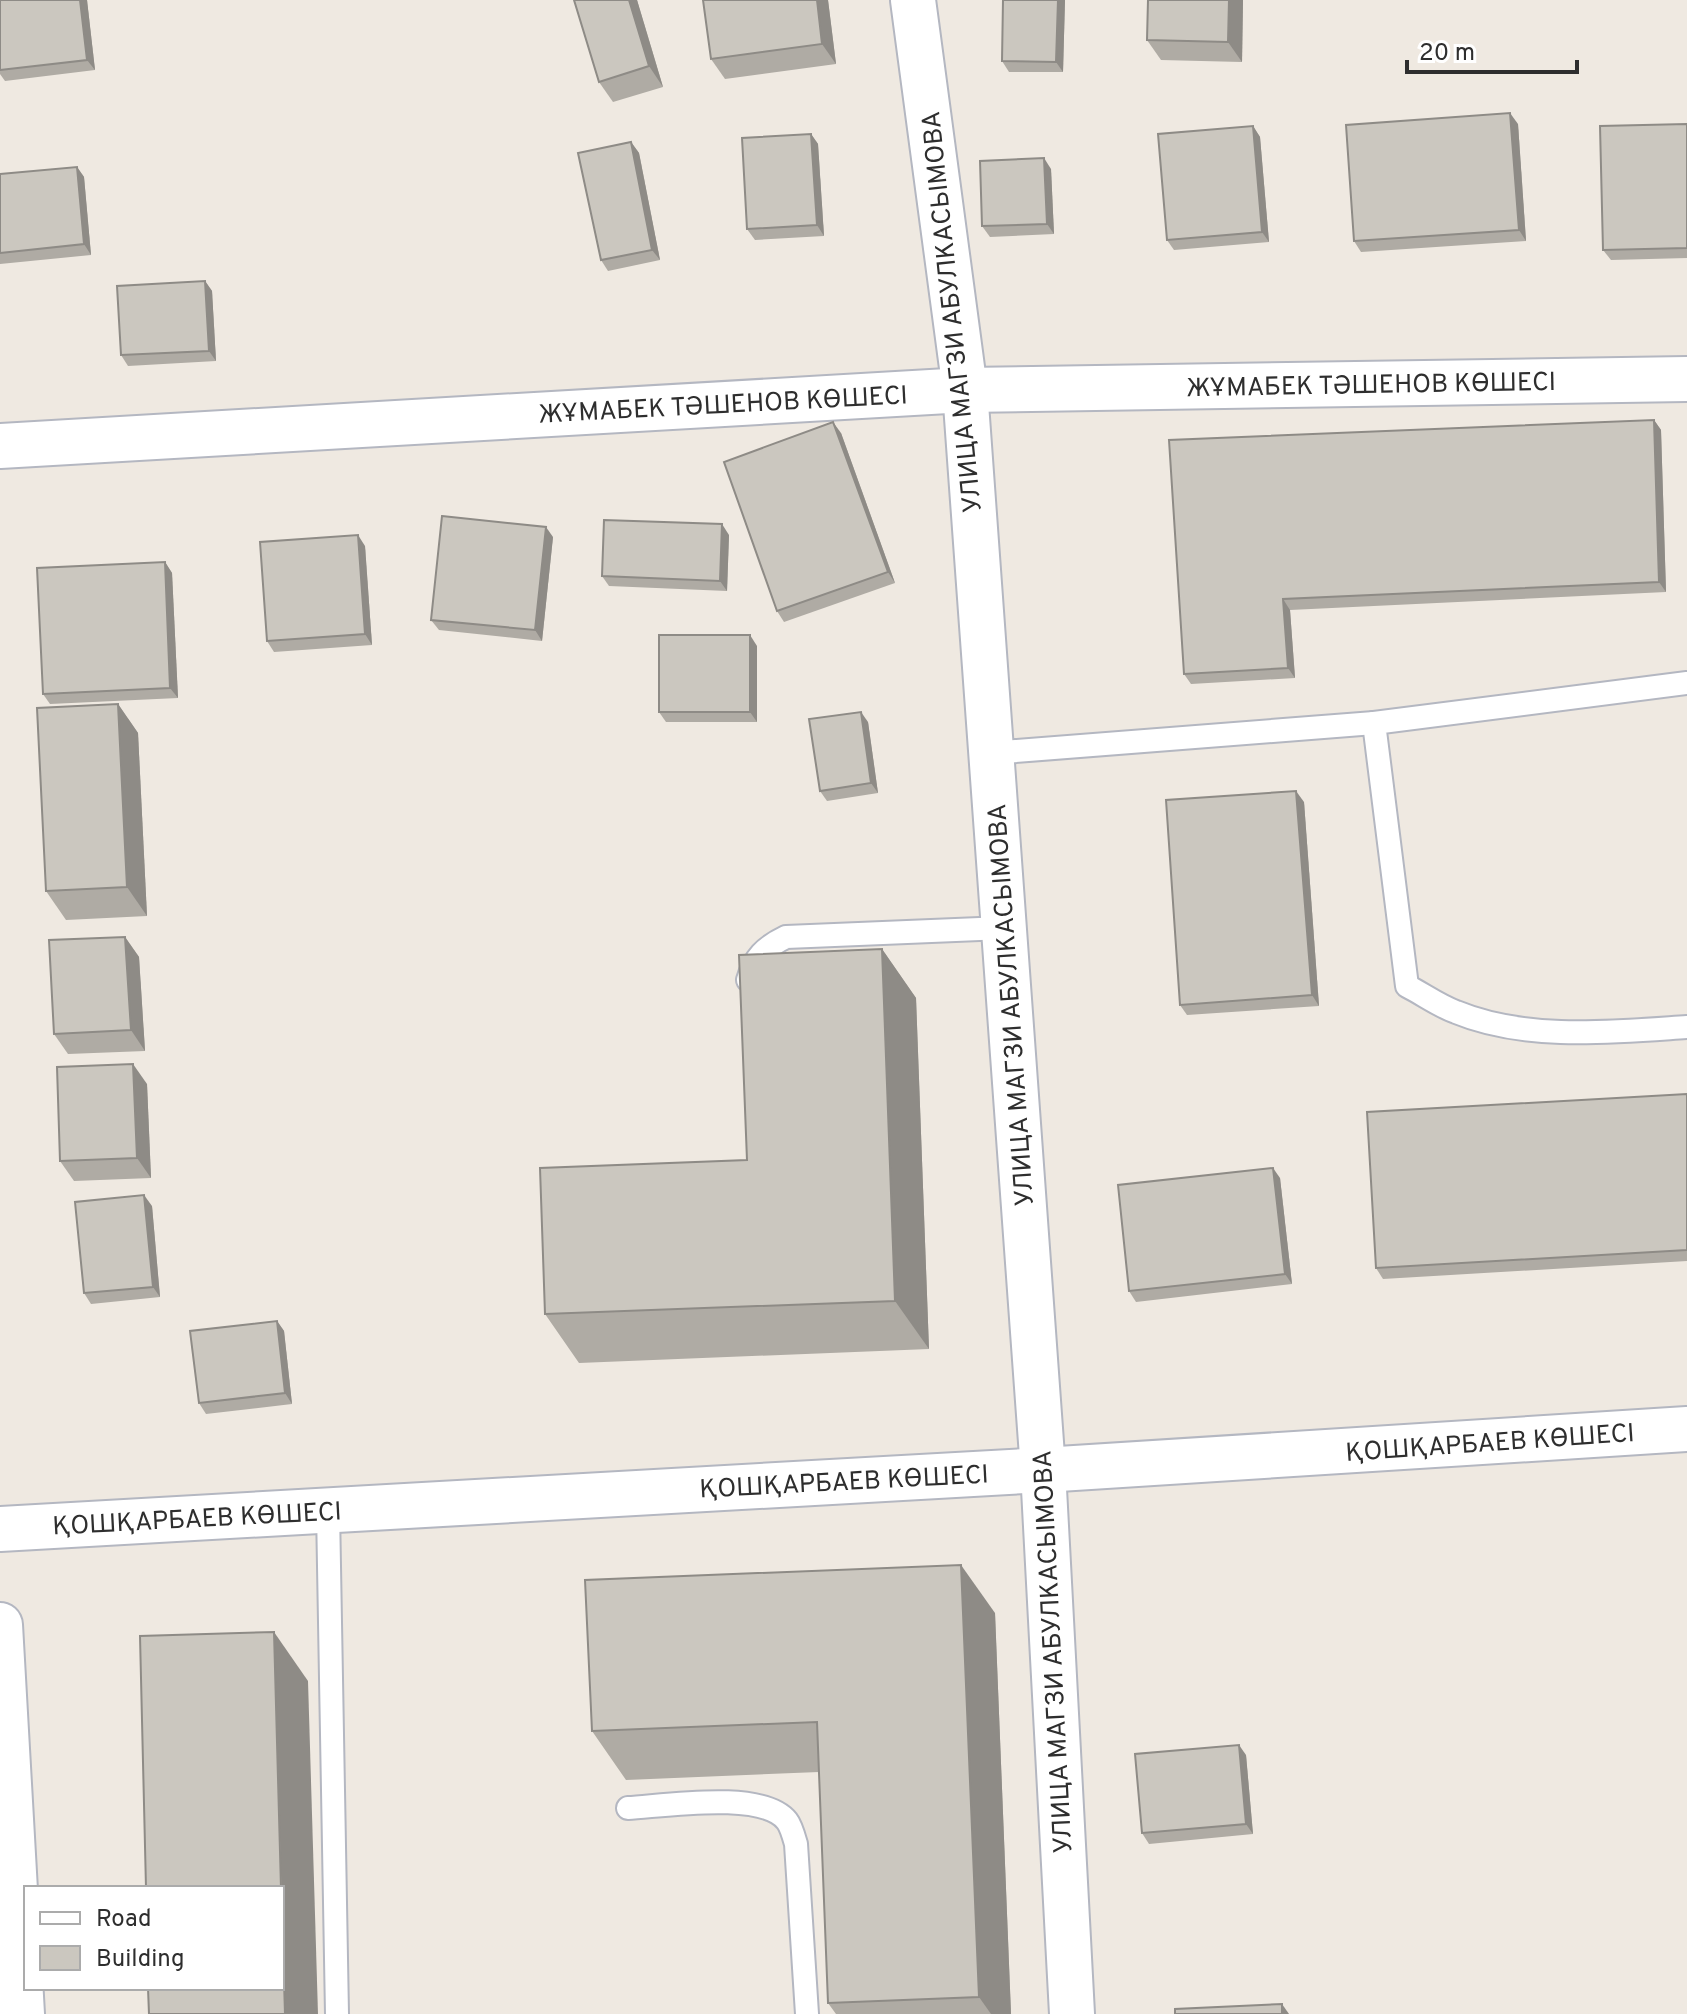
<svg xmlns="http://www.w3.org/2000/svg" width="1687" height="2014" viewBox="0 0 1687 2014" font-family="Overpass,sans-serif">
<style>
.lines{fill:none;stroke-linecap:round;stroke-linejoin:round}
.lane-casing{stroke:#b4b7c1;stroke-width:26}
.street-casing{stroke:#b4b7c1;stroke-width:48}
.lane{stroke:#fff;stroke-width:22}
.street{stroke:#fff;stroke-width:44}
.wall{fill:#afaba4}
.shaded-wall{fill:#8e8b86}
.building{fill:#cbc7bf;stroke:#8e8b86;stroke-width:2}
.labels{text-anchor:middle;stroke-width:8;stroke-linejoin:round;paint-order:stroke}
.street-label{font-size:26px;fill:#2e2e2e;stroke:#fff}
</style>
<rect width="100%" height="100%" fill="#efe9e1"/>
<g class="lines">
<defs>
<g id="lane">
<path d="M 1687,683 L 1374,723 L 1407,986 C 1423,994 1439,1006 1456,1012 C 1526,1041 1613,1032 1687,1027"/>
<path d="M 991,753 L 1374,723"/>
<path d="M 748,980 C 754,958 765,947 786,937 L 1004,928"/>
<path d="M 328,1510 L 337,2014"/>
<path d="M 628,1808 C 664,1806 763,1790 787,1821 C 791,1826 794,1837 796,1844 L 807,2014"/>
</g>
<g id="street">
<path d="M 913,0 L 965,390 L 1043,1470 L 1072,2014"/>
<path d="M 0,446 L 965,390 L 1687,379"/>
<path d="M 0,1529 L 1043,1470 L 1687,1429"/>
<path d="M 0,1625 L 22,2014"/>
</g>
</defs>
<use href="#lane" class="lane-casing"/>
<use href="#street" class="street-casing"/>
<use href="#lane" class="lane"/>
<use href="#street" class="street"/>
</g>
<g class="wall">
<path d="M 0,0 L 87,0 L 95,70 L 5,81 L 0,74 Z"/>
<path d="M 574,0 L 637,0 L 663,87 L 613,102 L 599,82 Z"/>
<path d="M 828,0 L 836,64 L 725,79 L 711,59 Z"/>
<path d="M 1003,0 L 1065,0 L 1063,72 L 1009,72 L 1002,61 Z"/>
<path d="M 1148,0 L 1243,0 L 1242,62 L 1161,60 L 1147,40 Z"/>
<path d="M 1518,124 L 1526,241 L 1361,252 L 1354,241 Z"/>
<path d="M 1687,124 L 1687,258 L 1611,260 L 1603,250 Z"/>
<path d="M 1253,126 L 1260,137 L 1269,242 L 1174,250 L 1167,240 Z"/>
<path d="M 811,134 L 818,144 L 824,236 L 755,240 L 747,229 Z"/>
<path d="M 631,142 L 639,153 L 660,260 L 608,271 L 601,260 Z"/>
<path d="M 77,167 L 84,177 L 91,255 L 0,264 L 0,174 Z"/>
<path d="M 1051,169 L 1054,234 L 990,237 L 982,226 Z"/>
<path d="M 205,281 L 212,291 L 216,361 L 128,366 L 121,355 Z"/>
<path d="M 1654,420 L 1661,430 L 1666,592 L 1290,610 L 1295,678 L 1191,684 L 1184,674 L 1169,440 Z"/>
<path d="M 841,433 L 895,583 L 784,622 L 777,611 Z"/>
<path d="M 729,535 L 727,591 L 609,586 L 602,576 Z"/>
<path d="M 553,537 L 542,641 L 439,630 L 431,620 Z"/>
<path d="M 365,546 L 372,645 L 274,652 L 267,641 Z"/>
<path d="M 165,562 L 172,573 L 178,698 L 50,704 L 43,694 Z"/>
<path d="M 757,646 L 757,722 L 666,722 L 659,712 Z"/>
<path d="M 118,704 L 138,733 L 147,916 L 66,920 L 46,891 Z"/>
<path d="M 868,722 L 878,793 L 827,801 L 820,791 Z"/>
<path d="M 1304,802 L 1319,1006 L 1187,1015 L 1180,1005 Z"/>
<path d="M 125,937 L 139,957 L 145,1051 L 68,1054 L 54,1034 Z"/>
<path d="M 882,949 L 916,998 L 929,1349 L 579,1363 L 545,1314 L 747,1160 Z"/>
<path d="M 147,1084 L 151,1178 L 74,1181 L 60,1161 Z"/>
<path d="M 1687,1094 L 1687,1261 L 1383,1279 L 1376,1268 Z"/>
<path d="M 1280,1178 L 1292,1284 L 1136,1302 L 1129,1291 Z"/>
<path d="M 152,1206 L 160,1297 L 91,1304 L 84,1293 Z"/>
<path d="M 277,1321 L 284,1331 L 292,1404 L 206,1414 L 199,1403 Z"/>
<path d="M 995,1613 L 1011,2014 L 836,2014 L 828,2003 L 819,1772 L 626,1780 L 592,1731 Z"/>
<path d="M 1246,1755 L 1253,1834 L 1149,1844 L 1142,1833 Z"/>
</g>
<g class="shaded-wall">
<path d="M 80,0 L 87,0 L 95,70 L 87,60 Z"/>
<path d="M 629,0 L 637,0 L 663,87 L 649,66 Z"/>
<path d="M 817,0 L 828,0 L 836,64 L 822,44 Z"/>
<path d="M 1058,0 L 1065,0 L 1063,72 L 1056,62 Z"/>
<path d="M 1229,0 L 1243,0 L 1242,62 L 1228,42 Z"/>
<path d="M 1510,113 L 1518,124 L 1526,241 L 1519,230 Z"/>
<path d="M 1253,126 L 1260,137 L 1269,242 L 1262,232 Z"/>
<path d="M 811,134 L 818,144 L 824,236 L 817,225 Z"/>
<path d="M 631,142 L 639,153 L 660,260 L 652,250 Z"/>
<path d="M 1044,158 L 1051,169 L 1054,234 L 1047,224 Z"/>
<path d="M 77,167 L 84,177 L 91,255 L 84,244 Z"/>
<path d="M 205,281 L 212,291 L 216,361 L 209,351 Z"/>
<path d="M 1654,420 L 1661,430 L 1666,592 L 1659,582 Z"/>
<path d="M 833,422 L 841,433 L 895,583 L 888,572 Z"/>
<path d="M 722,524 L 729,535 L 727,591 L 720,581 Z"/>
<path d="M 546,527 L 553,537 L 542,641 L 535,630 Z"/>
<path d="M 358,535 L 365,546 L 372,645 L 365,634 Z"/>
<path d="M 165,562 L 172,573 L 178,698 L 170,688 Z"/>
<path d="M 1283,599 L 1290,610 L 1295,678 L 1288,668 Z"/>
<path d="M 750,635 L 757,646 L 757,722 L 750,712 Z"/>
<path d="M 118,704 L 138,733 L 147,916 L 127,887 Z"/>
<path d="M 861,712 L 868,722 L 878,793 L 871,783 Z"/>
<path d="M 1296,791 L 1304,802 L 1319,1006 L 1312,995 Z"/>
<path d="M 125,937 L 139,957 L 145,1051 L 131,1030 Z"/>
<path d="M 882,949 L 916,998 L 929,1349 L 895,1301 Z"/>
<path d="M 133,1064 L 147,1084 L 151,1178 L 137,1158 Z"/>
<path d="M 1273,1168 L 1280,1178 L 1292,1284 L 1285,1274 Z"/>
<path d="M 144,1195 L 152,1206 L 160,1297 L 153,1287 Z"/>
<path d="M 277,1321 L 284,1331 L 292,1404 L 285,1393 Z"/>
<path d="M 961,1565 L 995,1613 L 1011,2014 L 991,2014 L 979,1997 Z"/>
<path d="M 274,1632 L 308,1681 L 318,2014 L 285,2014 Z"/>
<path d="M 1239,1745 L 1246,1755 L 1253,1834 L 1246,1824 Z"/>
<path d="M 1282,2004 L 1289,2014 L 1282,2014 Z"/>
</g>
<g class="building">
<path d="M 0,0 L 80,0 L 87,60 L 0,70 Z"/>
<path d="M 574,0 L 629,0 L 649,66 L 599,82 Z"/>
<path d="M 703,0 L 817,0 L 822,44 L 711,59 Z"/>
<path d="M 1003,0 L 1058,0 L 1056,62 L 1002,61 Z"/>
<path d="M 1148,0 L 1229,0 L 1228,42 L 1147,40 Z"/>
<path d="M 1510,113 L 1519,230 L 1354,241 L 1346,125 Z"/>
<path d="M 1687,124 L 1687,248 L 1603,250 L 1600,126 Z"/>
<path d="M 1253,126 L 1262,232 L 1167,240 L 1158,134 Z"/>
<path d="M 811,134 L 817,225 L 747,229 L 742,138 Z"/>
<path d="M 631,142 L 652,250 L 601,260 L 578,153 Z"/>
<path d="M 1044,158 L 1047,224 L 982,226 L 980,161 Z"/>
<path d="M 77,167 L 84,244 L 0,253 L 0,174 Z"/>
<path d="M 205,281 L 209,351 L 121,355 L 117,286 Z"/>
<path d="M 1654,420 L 1659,582 L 1283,599 L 1288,668 L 1184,674 L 1169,440 Z"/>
<path d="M 833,422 L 888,572 L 777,611 L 724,462 Z"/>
<path d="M 442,516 L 546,527 L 535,630 L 431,620 Z"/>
<path d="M 604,520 L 722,524 L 720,581 L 602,576 Z"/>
<path d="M 358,535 L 365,634 L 267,641 L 260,542 Z"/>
<path d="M 165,562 L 170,688 L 43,694 L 37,568 Z"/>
<rect x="659" y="635" width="91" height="77"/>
<path d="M 118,704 L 127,887 L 46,891 L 37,708 Z"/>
<path d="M 861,712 L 871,783 L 820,791 L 809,719 Z"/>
<path d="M 1296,791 L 1312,995 L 1180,1005 L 1166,800 Z"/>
<path d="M 125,937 L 131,1030 L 54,1034 L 49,940 Z"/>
<path d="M 882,949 L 895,1301 L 545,1314 L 540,1168 L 747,1160 L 739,955 Z"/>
<path d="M 133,1064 L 137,1158 L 60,1161 L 57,1067 Z"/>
<path d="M 1687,1094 L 1687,1250 L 1376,1268 L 1367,1112 Z"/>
<path d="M 1273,1168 L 1285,1274 L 1129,1291 L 1118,1185 Z"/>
<path d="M 144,1195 L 153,1287 L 84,1293 L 75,1202 Z"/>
<path d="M 277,1321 L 285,1393 L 199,1403 L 190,1331 Z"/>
<path d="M 961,1565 L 979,1997 L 828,2003 L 817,1722 L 592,1731 L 585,1580 Z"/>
<path d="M 274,1632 L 281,1888 L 146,1888 L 140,1636 Z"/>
<path d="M 1239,1745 L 1246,1824 L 1142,1833 L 1135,1754 Z"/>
<path d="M 282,1912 L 285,2014 L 149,2014 L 148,1988 L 282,1988 Z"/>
<path d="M 1282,2004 L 1282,2014 L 1175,2014 L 1175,2009 Z"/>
</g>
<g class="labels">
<g class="street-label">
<text transform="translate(951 312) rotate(-96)" y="9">УЛИЦА МАГЗИ АБУЛКАСЫМОВА</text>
<text transform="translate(1371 384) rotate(-1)" y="9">ЖҰМАБЕК ТӘШЕНОВ КӨШЕСІ</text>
<text transform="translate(723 404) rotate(-3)" y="9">ЖҰМАБЕК ТӘШЕНОВ КӨШЕСІ</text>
<text transform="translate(1010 1005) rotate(-94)" y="9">УЛИЦА МАГЗИ АБУЛКАСЫМОВА</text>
<text transform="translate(1490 1442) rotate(-4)" y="9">ҚОШҚАРБАЕВ КӨШЕСІ</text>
<text transform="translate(844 1481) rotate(-3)" y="9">ҚОШҚАРБАЕВ КӨШЕСІ</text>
<text transform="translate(197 1518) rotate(-3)" y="9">ҚОШҚАРБАЕВ КӨШЕСІ</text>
<text transform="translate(1052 1652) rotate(-93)" y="9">УЛИЦА МАГЗИ АБУЛКАСЫМОВА</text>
</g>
</g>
<rect x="24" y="1886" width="260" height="104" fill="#ffffff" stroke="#ababab" stroke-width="2"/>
<rect x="40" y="1912" width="40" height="12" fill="#ffffff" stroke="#ababab" stroke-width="2"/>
<text x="96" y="1926" font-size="24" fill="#2e2e2e">Road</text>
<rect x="40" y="1946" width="40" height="24" fill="#cbc7bf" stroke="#ababab" stroke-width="2"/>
<text x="96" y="1966" font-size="24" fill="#2e2e2e">Building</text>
<path d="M1407 60v12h170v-12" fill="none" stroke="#2e2e2e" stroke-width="4"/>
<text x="1419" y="60" font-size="24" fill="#2e2e2e" stroke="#ffffff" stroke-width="6" paint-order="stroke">20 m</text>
</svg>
